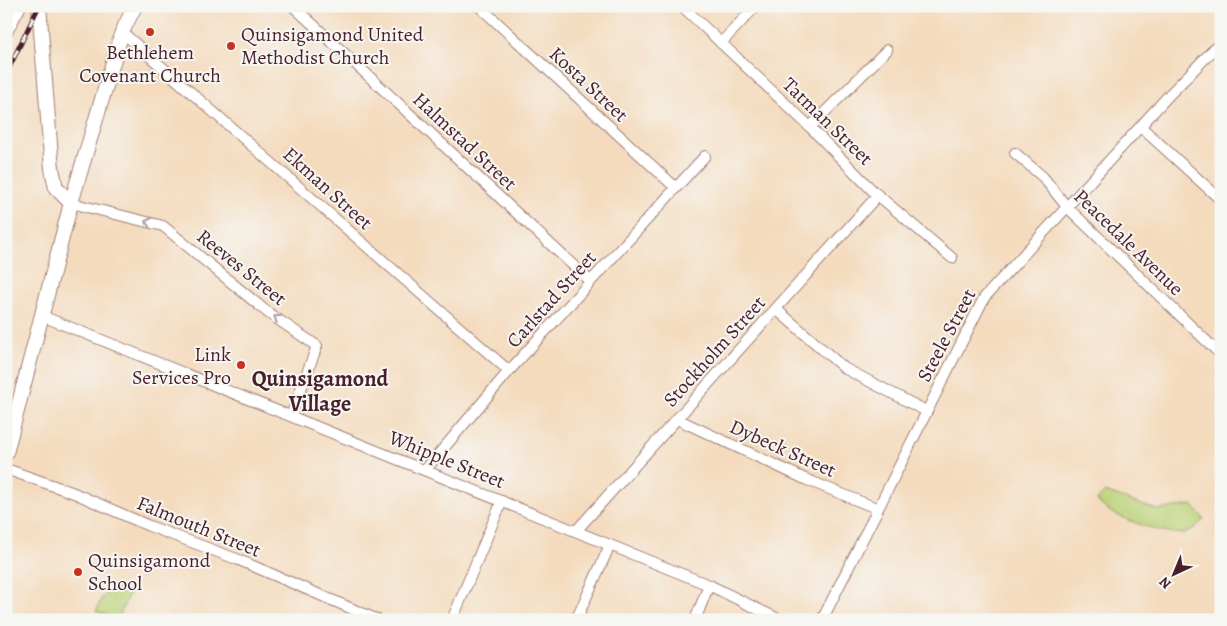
<svg xmlns="http://www.w3.org/2000/svg" width="1227" height="626" viewBox="0 0 1227 626" font-family="Alegreya,serif">
<style>
.green{fill:#bbd277;stroke:#827851}
.lines{fill:none;stroke-linecap:round;stroke-linejoin:round}
.street-casing{stroke:#9f7d74;stroke-width:12}
.secondary-casing{stroke:#9f7d74;stroke-width:16}
.street{stroke:#fff;stroke-width:10}
.secondary{stroke:#fff;stroke-width:14}
.rail-casing{stroke:#4a1f2b;stroke-width:5}
.rail{stroke:#f6f6f2;stroke-width:3;stroke-dasharray:9;stroke-linecap:butt}
.oneway{stroke:#ae9aa0}
.poi-dot{fill:#c8321e;stroke:#f6f6f2;stroke-width:2}
.labels{text-anchor:middle;stroke-width:4;stroke-linejoin:round;paint-order:stroke}
.poi-label{font-size:20px;fill:#4a1f2b;stroke:#f6f6f2;text-anchor:start}
.street-label{font-size:20px;fill:#4a1f2b;stroke:#f6f6f2}
.quarter-label{font-size:22px;font-weight:bold;fill:#4a1f2b;stroke:#f6f6f2}
</style>
<rect width="100%" height="100%" fill="#f6f6f2"/>
<filter id="ink" filterUnits="userSpaceOnUse"><feTurbulence type="fractalNoise" baseFrequency=".02" numOctaves="2"/><feDisplacementMap in="SourceGraphic" scale="10" xChannelSelector="R" yChannelSelector="G"/><feConvolveMatrix kernelMatrix="1 2 1 2 8 2 1 2 1" color-interpolation-filters="sRGB"/></filter>
<filter id="wash" filterUnits="userSpaceOnUse"><feTurbulence type="fractalNoise" baseFrequency=".0096" numOctaves="4" result="noise"/><feDisplacementMap in="SourceGraphic" scale="20" xChannelSelector="R" yChannelSelector="G"/><feGaussianBlur stdDeviation="1.12" result="paint"/><feColorMatrix in="noise" values="0 0 0 0 0 0 0 0 0 0 0 0 0 0 0 0 0 1.4 0 .05"/><feComposite in="paint" operator="in"/></filter>
<g filter="url(#wash)">
<rect width="100%" height="100%" fill="#f4dbbe"/>
<g class="green">
<path d="M 1105,492 L 1157,510 L 1192,505 L 1204,519 L 1196,527 L 1184,534 C 1164,534 1107,517 1097,500 Z"/>
<path d="M 112,587 L 129,593 L 118,620 L 96,611 L 102,598 Z"/>
</g>
</g>
<g filter="url(#ink)">
<g class="lines">
<defs>
<g id="street">
<path d="M 293,6 L 590,281"/>
<path d="M 479,6 L 675,187"/>
<path d="M 682,6 L 810,127 L 873,191 L 952,258"/>
<path d="M 122,32 L 509,371"/>
<path d="M 6,34 L 21,6"/>
<path d="M 721,43 L 756,6"/>
<path d="M 810,127 L 887,50"/>
<path d="M 1141,127 L 1221,200"/>
<path d="M 1015,153 L 1043,177 L 1067,207 L 1221,355"/>
<path d="M 71,203 L 163,226 L 267,312 L 317,346 L 291,416"/>
<path d="M 776,309 L 844,368 L 926,411"/>
<path d="M 42,316 L 709,585 L 780,620"/>
<path d="M 677,419 L 805,479 L 876,508"/>
<path d="M 6,469 L 74,493 L 149,526 L 239,560 L 378,620"/>
<path d="M 426,469 L 509,371 L 705,156"/>
<path d="M 576,531 L 878,195"/>
<path d="M 452,620 L 502,501"/>
<path d="M 576,620 L 610,545"/>
<path d="M 695,620 L 709,585"/>
<path d="M 822,620 L 984,298 L 1169,95 L 1221,42"/>
</g>
<g id="secondary">
<path d="M 39,6 L 52,169 L 56,188 L 71,203"/>
<path d="M 6,453 L 71,203 L 122,32 L 135,6"/>
</g>
</defs>
<use href="#street" class="street-casing"/>
<use href="#secondary" class="secondary-casing"/>
<use href="#street" class="street"/>
<use href="#secondary" class="secondary"/>
<defs>
<path id="rail" d="M 6,74 L 39,6"/>
</defs>
<use href="#rail" class="rail-casing"/>
<use href="#rail" class="rail"/>
</g>
<defs><path id="oneway-chevron" d="M-2-3.5L2.5 0L-2 3.5" fill="none" stroke-width="1.6" stroke-linecap="round" stroke-linejoin="round" transform="scale(1.25)"/></defs>
<g class="oneway">
<use href="#oneway-chevron" transform="translate(148 222) rotate(-166)"/>
<use href="#oneway-chevron" transform="translate(277 318) rotate(-147)"/>
</g>
</g>
<g class="poi-dot">
<circle cx="150" cy="32" r="5"/>
<circle cx="231" cy="46" r="5"/>
<circle cx="241" cy="365" r="5"/>
<circle cx="78" cy="572" r="5"/>
</g>
<g class="labels">
<g class="poi-label">
<text x="241" y="41">Quinsigamond United<tspan x="241" dy="23">Methodist Church</tspan></text>
<text x="150" y="59" text-anchor="middle">Bethlehem<tspan x="150" dy="23">Covenant Church</tspan></text>
<text x="231" y="361" text-anchor="end">Link<tspan x="231" dy="23">Services Pro</tspan></text>
<text x="88" y="567">Quinsigamond<tspan x="88" dy="23">School</tspan></text>
</g>
<g class="street-label">
<text transform="translate(589 84) rotate(43)" y="7">Kosta Street</text>
<text transform="translate(828 121) rotate(44)" y="7">Tatman Street</text>
<text transform="translate(465 141) rotate(43)" y="7">Halmstad Street</text>
<text transform="translate(328 188) rotate(42)" y="7">Ekman Street</text>
<text transform="translate(1129 242) rotate(44)" y="7">Peacedale Avenue</text>
<text transform="translate(242 267) rotate(39)" y="7">Reeves Street</text>
<text transform="translate(551 299) rotate(-48)" y="7">Carlstad Street</text>
<text transform="translate(946 335) rotate(-62)" y="7">Steele Street</text>
<text transform="translate(714 351) rotate(-48)" y="7">Stockholm Street</text>
<text transform="translate(783 448) rotate(24)" y="7">Dybeck Street</text>
<text transform="translate(447 459) rotate(22)" y="7">Whipple Street</text>
<text transform="translate(199 526) rotate(22)" y="7">Falmouth Street</text>
</g>
<g class="quarter-label">
<text x="320" y="386">Quinsigamond<tspan x="320" dy="25">Village</tspan></text>
</g>
</g>
<rect width="1227" height="626" fill="none" stroke="#f6f6f2" stroke-width="25"/>
<g transform="translate(1174 574) rotate(224)" stroke="#f6f6f2" stroke-width="4" paint-order="stroke">
<path d="M0-4L9 19L0 12L-9 19Z" fill="#4a1f2b"/>
<text y="-8" font-size="14" font-weight="bold" text-anchor="middle" fill="#4a1f2b">N</text>
</g>
</svg>
